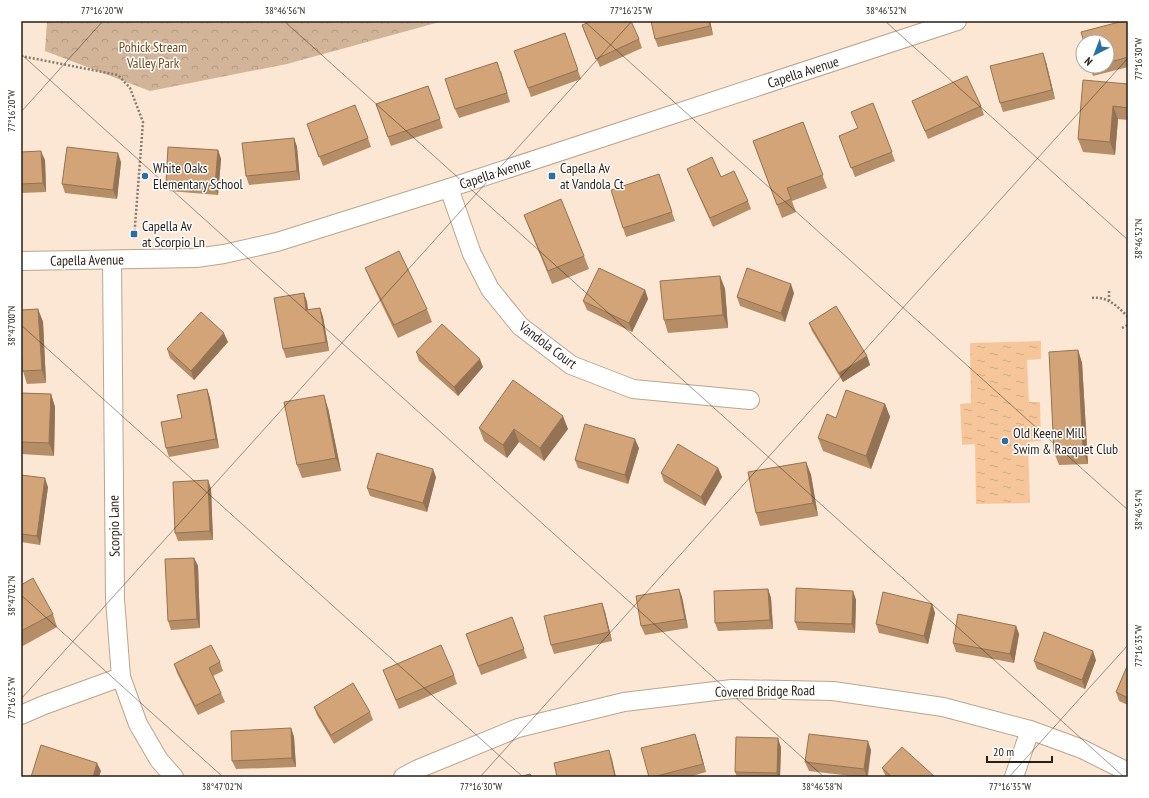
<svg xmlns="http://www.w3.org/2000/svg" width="1149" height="798" viewBox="0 0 1149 798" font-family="'PT Sans Narrow',sans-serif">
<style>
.park{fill:url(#park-crowns)}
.water{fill:url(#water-ripples)}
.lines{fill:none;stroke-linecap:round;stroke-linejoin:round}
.minor-casing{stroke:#bca48e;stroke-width:20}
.path{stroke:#897a6d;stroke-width:2.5;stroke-dasharray:2 2;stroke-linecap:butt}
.minor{stroke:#fff;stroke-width:18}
.wall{fill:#b58d67}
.shaded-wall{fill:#937354}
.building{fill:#d2a478;stroke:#937354}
.ticks{fill:none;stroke:#281e16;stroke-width:1;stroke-opacity:0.45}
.poi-dot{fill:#2870a4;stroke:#fff;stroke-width:1.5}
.labels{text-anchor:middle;stroke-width:3;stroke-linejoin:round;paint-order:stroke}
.park-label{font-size:14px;fill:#744714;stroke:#fff}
.street-label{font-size:14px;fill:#281e16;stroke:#fff}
.poi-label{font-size:14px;fill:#281e16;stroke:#fff;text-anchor:start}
.neatline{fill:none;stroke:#281e16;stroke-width:1.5}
.ticks-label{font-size:10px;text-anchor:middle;fill:#281e16}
</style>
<defs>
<pattern id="park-crowns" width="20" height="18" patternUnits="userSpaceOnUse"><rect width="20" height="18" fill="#d2b499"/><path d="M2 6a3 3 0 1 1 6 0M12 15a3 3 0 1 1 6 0" fill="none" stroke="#b49a83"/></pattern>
<pattern id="water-ripples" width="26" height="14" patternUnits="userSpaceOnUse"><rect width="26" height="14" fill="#f6c69a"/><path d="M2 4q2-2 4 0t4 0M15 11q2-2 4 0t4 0" fill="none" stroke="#d3aa84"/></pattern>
</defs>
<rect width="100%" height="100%" fill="#fce7d5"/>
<path class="park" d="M 47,21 L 443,21 L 287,64 L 150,91 L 45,51 Z"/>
<path class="water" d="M 1041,341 L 1041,359 L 1027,360 L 1029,402 L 1040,402 L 1041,441 L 1028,442 L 1030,503 L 976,504 L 975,444 L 962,445 L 960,404 L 971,403 L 970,343 Z"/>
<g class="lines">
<defs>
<g id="minor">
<path d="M 449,188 L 472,254 L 490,289 L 520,326 L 571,365 L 633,389 L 750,400"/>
<path d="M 112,260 L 115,599 L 121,677 L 138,724 L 159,760 L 174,777"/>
<path d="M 21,261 L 196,258 L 224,254 L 277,242 L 449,188 L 957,21"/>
<path d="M 21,715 L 44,705 L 121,677"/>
<path d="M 403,777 L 418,769 L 518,728 L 624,702 L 732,689 L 833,691 L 943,707 L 1030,730 L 1082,749 L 1128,772"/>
<path d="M 1014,777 L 1030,730"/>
</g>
</defs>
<use href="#minor" class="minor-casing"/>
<g class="path">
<path d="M 21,56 L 118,75 L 130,88 L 143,122 L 134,239"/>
<path d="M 1092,298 C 1108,296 1118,307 1128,317"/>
<path d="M 1109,301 L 1109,291"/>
<path d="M 1122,328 L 1128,325"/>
</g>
<use href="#minor" class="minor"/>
</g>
<g class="wall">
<path d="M 651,21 L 710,21 L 713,35 L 658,47 L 655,39 Z"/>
<path d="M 1128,21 L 1128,67 L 1093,76 L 1090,66 L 1107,66 L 1107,42 Z"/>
<path d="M 582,25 L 639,39 L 642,48 L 600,67 L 585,34 Z"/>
<path d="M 565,33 L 581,79 L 531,97 L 514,51 Z"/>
<path d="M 1046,62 L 1055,99 L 1003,112 L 1000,103 Z"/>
<path d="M 501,71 L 510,102 L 459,118 L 455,109 Z"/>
<path d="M 1128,84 L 1128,120 L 1118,119 L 1115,155 L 1083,152 L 1078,139 Z"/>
<path d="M 428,86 L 443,128 L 391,146 L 376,104 Z"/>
<path d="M 912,101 L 981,106 L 984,115 L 928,139 Z"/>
<path d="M 873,103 L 895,161 L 855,177 L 839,136 L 858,128 Z"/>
<path d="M 803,122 L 827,188 L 792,201 L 796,212 L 782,218 L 753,141 Z"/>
<path d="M 310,133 L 368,138 L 371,147 L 323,166 Z"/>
<path d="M 294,138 L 297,147 L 300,180 L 249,185 L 246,176 Z"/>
<path d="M 218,150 L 221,159 L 218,195 L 169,191 L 166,183 Z"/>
<path d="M 21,152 L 45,160 L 46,192 L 21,193 Z"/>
<path d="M 121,162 L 117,199 L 65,193 L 62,184 Z"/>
<path d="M 687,169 L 721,177 L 748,201 L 751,209 L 713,227 L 691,178 Z"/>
<path d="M 662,183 L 675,221 L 626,237 L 623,228 Z"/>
<path d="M 524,215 L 584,256 L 589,269 L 552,284 L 529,228 Z"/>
<path d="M 365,268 L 427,309 L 432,322 L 398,338 L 370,280 Z"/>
<path d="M 720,276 L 725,289 L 728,328 L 668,333 L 664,320 Z"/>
<path d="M 645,290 L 648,299 L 632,332 L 587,310 L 583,301 Z"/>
<path d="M 304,293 L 307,302 L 308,310 L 320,308 L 323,317 L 329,351 L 286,358 L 283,349 Z"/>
<path d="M 794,293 L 785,322 L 740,306 L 737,297 Z"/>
<path d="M 38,309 L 43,322 L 46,383 L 27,384 L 23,371 L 21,371 L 21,310 Z"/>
<path d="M 809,323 L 867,356 L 870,365 L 843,382 L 812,331 Z"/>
<path d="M 228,342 L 194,380 L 170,358 L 167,349 Z"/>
<path d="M 1078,350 L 1082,363 L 1088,464 L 1059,465 L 1054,452 Z"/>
<path d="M 416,352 L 483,367 L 458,396 L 419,361 Z"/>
<path d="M 207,389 L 210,398 L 219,448 L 169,457 L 166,448 L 182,418 Z"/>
<path d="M 21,393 L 51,394 L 55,407 L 54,456 L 21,454 Z"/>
<path d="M 885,404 L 890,417 L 871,469 L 823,451 L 818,438 L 836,418 Z"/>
<path d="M 328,408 L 341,471 L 302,478 L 297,465 Z"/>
<path d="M 479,428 L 568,429 L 544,461 L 519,442 L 507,458 L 484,441 Z"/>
<path d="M 639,448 L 628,484 L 578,468 L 575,460 Z"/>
<path d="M 806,462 L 811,475 L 818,516 L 760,526 L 756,513 Z"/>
<path d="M 718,468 L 722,477 L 705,506 L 664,482 L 661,473 Z"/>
<path d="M 21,475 L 48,487 L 40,545 L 21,542 Z"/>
<path d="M 436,477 L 427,512 L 370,496 L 367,488 Z"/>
<path d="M 208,480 L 211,489 L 213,540 L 178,541 L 175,533 Z"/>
<path d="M 194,558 L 198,566 L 200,628 L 171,630 L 168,621 Z"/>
<path d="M 21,585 L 53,614 L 57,627 L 21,647 Z"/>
<path d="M 679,589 L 682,597 L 688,628 L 645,635 L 641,626 Z"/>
<path d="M 768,589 L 771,598 L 773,629 L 718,631 L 715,623 Z"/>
<path d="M 853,591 L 856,600 L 855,633 L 798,630 L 795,622 Z"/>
<path d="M 602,603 L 605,612 L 612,641 L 554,654 L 551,645 Z"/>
<path d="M 932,604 L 935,613 L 928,644 L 879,633 L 876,624 Z"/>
<path d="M 512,617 L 527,658 L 481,675 L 466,634 Z"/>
<path d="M 1016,626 L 1019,634 L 1014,663 L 956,652 L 953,643 Z"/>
<path d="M 1096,660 L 1085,689 L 1037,669 L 1034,661 Z"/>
<path d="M 220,662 L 223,671 L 213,676 L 221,693 L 225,702 L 198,715 L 177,673 L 174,664 Z"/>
<path d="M 1128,664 L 1128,705 L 1119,701 L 1116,692 Z"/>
<path d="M 383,670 L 454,675 L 457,684 L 399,709 Z"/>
<path d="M 314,707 L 370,712 L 373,720 L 334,744 L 317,715 Z"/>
<path d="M 291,728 L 294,737 L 296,767 L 236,769 L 232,761 Z"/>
<path d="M 698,743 L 706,772 L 689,777 L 649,777 Z"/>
<path d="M 781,747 L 780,777 L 737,777 L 735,772 Z"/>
<path d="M 871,750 L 868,777 L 860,777 L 809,771 L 805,762 Z"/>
<path d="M 882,768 L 935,777 L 886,777 Z"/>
</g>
<g class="shaded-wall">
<path d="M 709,21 L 710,21 L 713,35 L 710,26 Z"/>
<path d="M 1043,53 L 1046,62 L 1055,99 L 1052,90 Z"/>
<path d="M 1113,106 L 1118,119 L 1115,155 L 1110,142 Z"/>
<path d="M 294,138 L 297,147 L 300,180 L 297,171 Z"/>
<path d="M 218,150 L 221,159 L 218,195 L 215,186 Z"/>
<path d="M 41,151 L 45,160 L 46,192 L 43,183 Z"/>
<path d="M 118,153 L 121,162 L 117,199 L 113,190 Z"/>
<path d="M 720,276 L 725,289 L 728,328 L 723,315 Z"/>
<path d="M 791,284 L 794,293 L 785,322 L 781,313 Z"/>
<path d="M 645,290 L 648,299 L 632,332 L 629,323 Z"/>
<path d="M 304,293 L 307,302 L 309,319 L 306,310 Z"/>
<path d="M 320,308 L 323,317 L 329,351 L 326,342 Z"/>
<path d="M 38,309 L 43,322 L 46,383 L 42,370 Z"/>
<path d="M 224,333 L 228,342 L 194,380 L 191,371 Z"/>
<path d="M 1078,350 L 1082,363 L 1088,464 L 1083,451 Z"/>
<path d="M 867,356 L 870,365 L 843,382 L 839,373 Z"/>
<path d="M 480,359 L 483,367 L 458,396 L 454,387 Z"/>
<path d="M 207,389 L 210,398 L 219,448 L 216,439 Z"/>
<path d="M 51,394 L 55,407 L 54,456 L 49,443 Z"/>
<path d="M 324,395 L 328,408 L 341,471 L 336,458 Z"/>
<path d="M 885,404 L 890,417 L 871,469 L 866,456 Z"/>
<path d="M 563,416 L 568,429 L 544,461 L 540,448 Z"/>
<path d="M 514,429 L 519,442 L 507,458 L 503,445 Z"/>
<path d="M 635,439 L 639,448 L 628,484 L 625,475 Z"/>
<path d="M 806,462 L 811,475 L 818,516 L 813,503 Z"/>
<path d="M 718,468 L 722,477 L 705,506 L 701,497 Z"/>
<path d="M 433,469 L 436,477 L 427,512 L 423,503 Z"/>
<path d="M 45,478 L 48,487 L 40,545 L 37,536 Z"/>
<path d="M 208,480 L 211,489 L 213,540 L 210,531 Z"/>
<path d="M 194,558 L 198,566 L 200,628 L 197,619 Z"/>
<path d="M 679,589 L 682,597 L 688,628 L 685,619 Z"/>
<path d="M 768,589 L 771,598 L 773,629 L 770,620 Z"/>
<path d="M 853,591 L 856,600 L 855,633 L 852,624 Z"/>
<path d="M 602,603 L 605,612 L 612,641 L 609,632 Z"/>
<path d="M 932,604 L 935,613 L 928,644 L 924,636 Z"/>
<path d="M 1016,626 L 1019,634 L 1014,663 L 1010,654 Z"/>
<path d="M 1093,651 L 1096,660 L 1085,689 L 1082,680 Z"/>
<path d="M 291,728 L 294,737 L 296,767 L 292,758 Z"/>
<path d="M 695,734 L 698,743 L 706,772 L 703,764 Z"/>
<path d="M 778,738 L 781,747 L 780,777 L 778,777 L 777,773 Z"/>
<path d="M 868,741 L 871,750 L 867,777 L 864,769 Z"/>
<path d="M 609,750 L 612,759 L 616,777 L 615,777 Z"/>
<path d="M 97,763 L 101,771 L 99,777 L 93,777 Z"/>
</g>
<g class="building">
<path d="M 592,21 L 631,21 L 639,39 L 596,59 L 582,25 Z"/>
<path d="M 651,21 L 709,21 L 710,26 L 655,39 Z"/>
<path d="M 1123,21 L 1128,21 L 1128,57 L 1107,63 L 1107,42 L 1084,42 L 1081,32 Z"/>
<path d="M 565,33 L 578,70 L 528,88 L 514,51 Z"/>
<path d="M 1043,53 L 1052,90 L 1000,103 L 990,66 Z"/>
<path d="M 497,62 L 507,93 L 455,109 L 445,79 Z"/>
<path d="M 967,76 L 981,106 L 925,131 L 912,101 Z"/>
<path d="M 1083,80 L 1128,84 L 1128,108 L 1113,106 L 1110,142 L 1078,139 Z"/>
<path d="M 428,86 L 440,119 L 388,137 L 376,104 Z"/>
<path d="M 873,103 L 892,152 L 851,168 L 839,136 L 858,128 L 851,112 Z"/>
<path d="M 355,105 L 368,138 L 319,157 L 307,124 Z"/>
<path d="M 803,122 L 823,175 L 787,188 L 791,199 L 777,205 L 753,141 Z"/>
<path d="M 294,138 L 297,171 L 246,176 L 242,143 Z"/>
<path d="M 67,147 L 118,153 L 113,190 L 62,184 Z"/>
<path d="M 168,147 L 218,150 L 215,186 L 166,183 Z"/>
<path d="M 41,151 L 43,183 L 21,184 L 21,152 Z"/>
<path d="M 712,157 L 721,177 L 734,171 L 748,201 L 710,218 L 687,169 Z"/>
<path d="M 659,174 L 672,212 L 623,228 L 611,190 Z"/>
<path d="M 561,199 L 584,256 L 548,271 L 524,215 Z"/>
<path d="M 399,251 L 427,309 L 394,325 L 365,268 Z"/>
<path d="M 599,268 L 645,290 L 629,323 L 583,301 Z"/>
<path d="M 747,268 L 791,284 L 781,313 L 737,297 Z"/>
<path d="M 720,276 L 723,315 L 664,320 L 660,281 Z"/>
<path d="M 304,293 L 306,310 L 320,308 L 326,342 L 283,349 L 274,298 Z"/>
<path d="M 836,306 L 867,356 L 839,373 L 809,323 Z"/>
<path d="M 38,309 L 42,370 L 22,371 L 22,358 L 21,358 L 21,310 Z"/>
<path d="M 201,312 L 224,333 L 191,371 L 167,349 Z"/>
<path d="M 442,324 L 480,359 L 454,387 L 416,352 Z"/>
<path d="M 1078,350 L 1083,451 L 1054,452 L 1049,352 Z"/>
<path d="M 513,380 L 563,416 L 540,448 L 514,429 L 503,445 L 479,428 Z"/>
<path d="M 207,389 L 216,439 L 166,448 L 161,422 L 182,418 L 177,395 Z"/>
<path d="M 846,390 L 885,404 L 866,456 L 818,438 L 827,414 L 836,418 Z"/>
<path d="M 21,393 L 51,394 L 49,443 L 21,442 Z"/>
<path d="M 324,395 L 336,458 L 297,465 L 284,402 Z"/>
<path d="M 585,424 L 635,439 L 625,475 L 575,460 Z"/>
<path d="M 678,444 L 718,468 L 701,497 L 661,473 Z"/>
<path d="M 377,453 L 433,469 L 423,503 L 367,488 Z"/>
<path d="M 806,462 L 813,503 L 756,513 L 748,472 Z"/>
<path d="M 21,475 L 45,478 L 37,536 L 21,534 Z"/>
<path d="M 208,480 L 210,531 L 175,533 L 173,482 Z"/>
<path d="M 194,558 L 197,619 L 168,621 L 165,559 Z"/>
<path d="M 33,578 L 53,614 L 21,631 L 21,585 Z"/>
<path d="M 796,588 L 853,591 L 852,624 L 795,622 Z"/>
<path d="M 679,589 L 685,619 L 641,626 L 636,596 Z"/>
<path d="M 768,589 L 770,620 L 715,623 L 714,591 Z"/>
<path d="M 883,592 L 932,604 L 924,636 L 876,624 Z"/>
<path d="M 602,603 L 609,632 L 551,645 L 544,616 Z"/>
<path d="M 958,614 L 1016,626 L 1010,654 L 953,643 Z"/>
<path d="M 512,617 L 524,649 L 478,666 L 466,634 Z"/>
<path d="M 1044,632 L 1093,651 L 1082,680 L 1034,661 Z"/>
<path d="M 211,645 L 220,662 L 209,668 L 221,693 L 195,706 L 174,664 Z"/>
<path d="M 441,645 L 454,675 L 396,700 L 383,670 Z"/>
<path d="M 1128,664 L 1128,698 L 1116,692 Z"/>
<path d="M 353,683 L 370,712 L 331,735 L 314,707 Z"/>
<path d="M 291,728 L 292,758 L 232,761 L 231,731 Z"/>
<path d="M 695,734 L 703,764 L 653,777 L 649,777 L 641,748 Z"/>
<path d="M 809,734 L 868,741 L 864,769 L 805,762 Z"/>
<path d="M 736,737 L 778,738 L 777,773 L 735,772 Z"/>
<path d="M 41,745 L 97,763 L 93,777 L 31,777 Z"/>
<path d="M 902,747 L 935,777 L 892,777 L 882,768 Z"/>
<path d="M 609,750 L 615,777 L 557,777 L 554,763 Z"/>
<path d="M 530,774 L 532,777 L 519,777 Z"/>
</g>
<path class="ticks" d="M 284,21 L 1124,777M 584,21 L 1128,510M 885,21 L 1128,240M 21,54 L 824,777M 21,112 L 103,21M 21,325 L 523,777M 21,595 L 223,777M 21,699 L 632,21M 480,777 L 1128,58M 1009,777 L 1128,645"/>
<g class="poi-dot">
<circle cx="145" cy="176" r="4"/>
<rect x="548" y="172" width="8" height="8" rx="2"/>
<rect x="130" y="230" width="8" height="8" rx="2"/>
<circle cx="1005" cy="441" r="4"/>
</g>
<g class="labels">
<g class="park-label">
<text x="153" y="52">Pohick Stream<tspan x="153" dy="16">Valley Park</tspan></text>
</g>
<g class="street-label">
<text transform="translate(803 72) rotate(-18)" y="5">Capella Avenue</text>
<text transform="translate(495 173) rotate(-18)" y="5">Capella Avenue</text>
<text transform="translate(87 260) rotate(-1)" y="5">Capella Avenue</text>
<text transform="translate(548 345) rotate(37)" y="5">Vandola Court</text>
<text transform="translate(114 526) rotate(-91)" y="5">Scorpio Lane</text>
<text transform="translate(765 691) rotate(-1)" y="5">Covered Bridge Road</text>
</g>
<g class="poi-label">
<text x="153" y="173">White Oaks<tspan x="153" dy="16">Elementary School</tspan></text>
<text x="560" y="173">Capella Av<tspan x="560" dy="16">at Vandola Ct</tspan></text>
<text x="142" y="231">Capella Av<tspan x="142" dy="16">at Scorpio Ln</tspan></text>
<text x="1013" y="438">Old Keene Mill<tspan x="1013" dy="16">Swim &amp; Racquet Club</tspan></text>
</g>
</g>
<rect width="1149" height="798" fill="none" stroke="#ffffff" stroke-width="44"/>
<g transform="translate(1095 54) rotate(222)"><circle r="19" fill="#ffffff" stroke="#a9a5a2"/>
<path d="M0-3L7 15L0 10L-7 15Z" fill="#2870a4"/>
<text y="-6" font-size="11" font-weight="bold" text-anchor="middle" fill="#281e16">N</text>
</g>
<path d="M987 756v6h65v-6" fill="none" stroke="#281e16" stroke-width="2"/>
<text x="993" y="756" font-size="12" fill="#281e16" stroke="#ffffff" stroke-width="3" paint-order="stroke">20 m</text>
<rect x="22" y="22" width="1105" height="754" class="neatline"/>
<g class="ticks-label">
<text x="102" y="14">77°16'20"W</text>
<text x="285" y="14">38°46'56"N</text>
<text x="631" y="14">77°16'25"W</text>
<text x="886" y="14">38°46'52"N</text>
<text transform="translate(1138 59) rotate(-90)" y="4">77°16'30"W</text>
<text transform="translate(11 111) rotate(-90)" y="4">77°16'20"W</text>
<text transform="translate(1138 239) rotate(-90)" y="4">38°46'52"N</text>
<text transform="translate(11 326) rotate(-90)" y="4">38°47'00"N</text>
<text transform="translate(1138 510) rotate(-90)" y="4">38°46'54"N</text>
<text transform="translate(11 596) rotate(-90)" y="4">38°47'02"N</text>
<text transform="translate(1138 646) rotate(-90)" y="4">77°16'35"W</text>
<text transform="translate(11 698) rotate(-90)" y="4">77°16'25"W</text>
<text x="222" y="790">38°47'02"N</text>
<text x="481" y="790">77°16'30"W</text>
<text x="822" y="790">38°46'58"N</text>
<text x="1010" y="790">77°16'35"W</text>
</g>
</svg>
